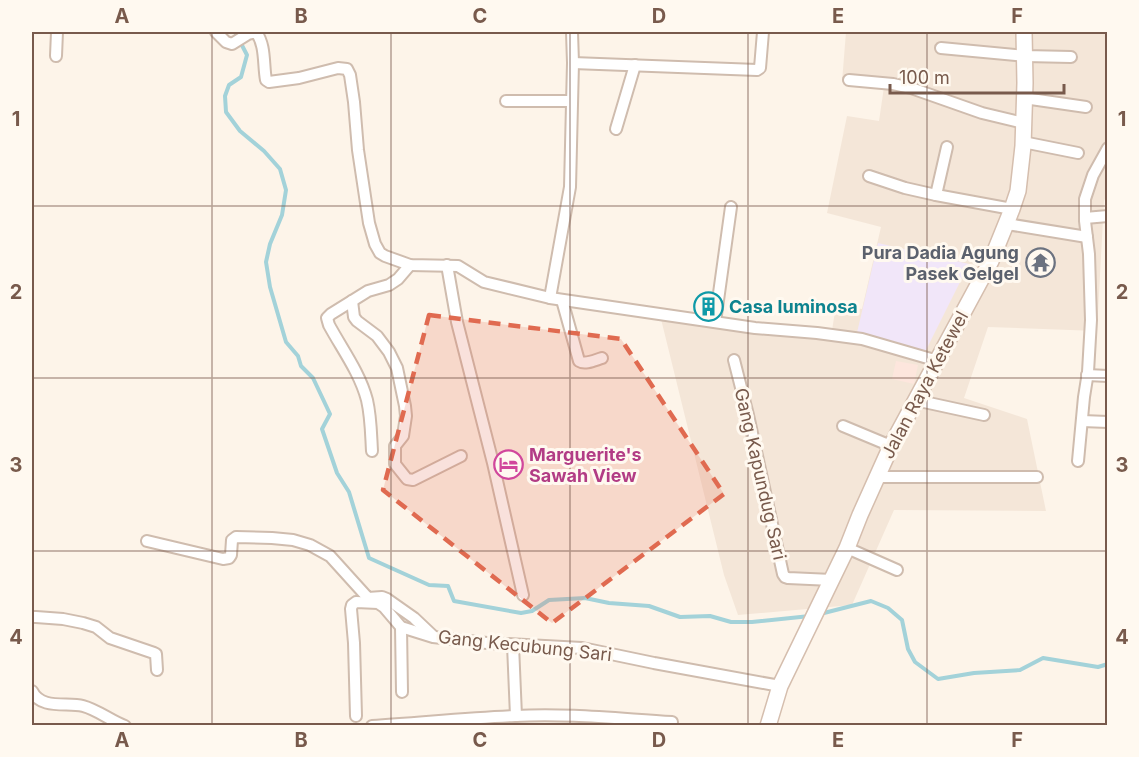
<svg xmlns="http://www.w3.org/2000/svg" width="1139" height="757" viewBox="0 0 1139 757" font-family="Inter,sans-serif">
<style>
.residential{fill:#f4e6d8}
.commercial{fill:#fde6dd}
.education{fill:#f1e6f9}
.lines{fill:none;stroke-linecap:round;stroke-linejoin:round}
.stream{stroke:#a3d2d9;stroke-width:4}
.street-casing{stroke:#cfbcae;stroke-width:14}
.secondary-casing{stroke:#d5beae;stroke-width:18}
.street{stroke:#fff;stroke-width:10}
.secondary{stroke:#fff;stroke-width:15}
.marked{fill:#e06a50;fill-opacity:0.2;stroke:#e06a50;stroke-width:4.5;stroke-dasharray:12 8;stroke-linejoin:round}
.grid{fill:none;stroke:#785a4c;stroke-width:1.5;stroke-opacity:0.55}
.labels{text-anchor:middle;stroke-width:6;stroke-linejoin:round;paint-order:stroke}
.worship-label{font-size:18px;font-weight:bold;fill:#5b616d;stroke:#fff9f0;text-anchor:end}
.culture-label{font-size:18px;font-weight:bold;fill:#0d838f;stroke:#fff9f0;text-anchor:start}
.street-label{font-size:18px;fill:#785a4c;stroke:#fff9f0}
.hotel-label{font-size:18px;font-weight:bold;fill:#b23c85;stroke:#fff9f0;text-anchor:start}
.neatline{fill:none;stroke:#785a4c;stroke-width:2}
.grid-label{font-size:20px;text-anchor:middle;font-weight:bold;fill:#785a4c}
</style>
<rect width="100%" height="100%" fill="#fdf4e9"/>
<path class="residential" d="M 846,32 L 1107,32 L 1108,191 L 1104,201 L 1097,331 L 988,327 L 964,398 L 1027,419 L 1046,511 L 894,510 L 852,605 L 738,615 L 724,575 L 661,319 L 831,337 L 836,305 L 862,309 L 881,227 L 827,213 L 847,116 L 879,121 L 884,87 L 842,82 Z"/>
<path class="commercial" d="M 896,361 L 918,365 L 914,384 L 892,379 Z"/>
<path class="education" d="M 878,243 L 969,264 L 925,352 L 856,337 Z"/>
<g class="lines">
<g class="stream">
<path d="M 235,32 L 247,55 L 241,77 L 229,85 L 225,96 L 226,112 L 240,131 L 264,151 L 280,169 L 286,190 L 282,215 L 270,244 L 266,262 L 270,287 L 286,342 L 298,356 L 301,366 L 313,378 L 330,414 L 322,429 L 337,473 L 349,492 L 369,558 L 429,585 L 448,586 L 454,601 L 521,613 L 532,611 L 549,600 L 585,598 L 609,603 L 649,606 L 680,617 L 710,616 L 731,622 L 752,622 L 810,616"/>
<path d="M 820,614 L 871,601 L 888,608 L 902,620 L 908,649 L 915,662 L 938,679 L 974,673 L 1020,670 L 1043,658 L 1098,667 L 1108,664"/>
</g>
<defs>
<g id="street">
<path d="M 216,32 L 226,42 L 232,44 L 248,34 L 256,32 C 266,46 263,64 266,80 L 269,82 L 299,78 L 338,68 L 347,69 L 350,75 L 354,102 L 358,150 L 369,223 L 375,244 L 380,253 L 385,256 L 410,265 L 458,266 L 484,282 L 550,298 L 755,328 L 817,333 L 862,339 L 938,361"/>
<path d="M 941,48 L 1025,56 L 1071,57"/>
<path d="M 56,56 L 57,32"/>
<path d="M 573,63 L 757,70 L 760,68 L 763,32"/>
<path d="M 849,80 L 893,84 L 911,88 L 982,113 L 1024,123"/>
<path d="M 1024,98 L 1086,107"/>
<path d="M 506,101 L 571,101"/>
<path d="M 616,129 L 635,65"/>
<path d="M 1023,142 L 1078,153"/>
<path d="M 869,176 L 905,188 L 936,195 L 1012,209"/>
<path d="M 936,195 L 947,147"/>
<path d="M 1085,218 L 1108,216"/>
<path d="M 1007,224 L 1087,237"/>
<path d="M 447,265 L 457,322 L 493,463 L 523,595"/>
<path d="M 550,298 L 570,187 L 573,63 L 572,32"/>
<path d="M 562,300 L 579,361 C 585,365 595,360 602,358"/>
<path d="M 352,301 L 354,317 L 357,321 L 377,336 L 389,352 L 397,368 L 405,406 L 406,416 L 403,436 L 395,446 L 395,464 L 407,479 L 413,480 L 461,456"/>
<path d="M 715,322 L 731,207"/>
<path d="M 734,360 L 748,415 L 783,574 L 785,577 L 788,578 L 832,580"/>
<path d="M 1087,375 L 1108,376"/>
<path d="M 915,400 L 984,415"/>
<path d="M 1082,421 L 1108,422"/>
<path d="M 843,426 L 891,446"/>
<path d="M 372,451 C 371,434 371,417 367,400 C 360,373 342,349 329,325 L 327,318 L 331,314 L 368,291 L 389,285 L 398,279 L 410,265"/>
<path d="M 1078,461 L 1084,397 L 1088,372 L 1091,320 L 1089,254 L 1085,221 L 1085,199 L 1093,175 L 1108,148"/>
<path d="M 877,477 L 1037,477"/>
<path d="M 147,541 L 223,559 L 229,558 L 231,555 L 232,540 L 236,537 L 272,538 L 293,540 L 310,545 L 330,556 L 368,598 L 382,597 L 387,599 L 414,618 L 433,636"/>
<path d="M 847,548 L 897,570"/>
<path d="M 32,617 L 36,617 L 63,619 L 83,623 L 96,627 L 110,638 L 154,653 L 156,654 L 157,670"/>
<path d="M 401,627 L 402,692"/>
<path d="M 513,645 L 516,716"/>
<path d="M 32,691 C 41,710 67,702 83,706 C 98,710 111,721 125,726"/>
<path d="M 356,716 L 354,643 L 351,609 L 352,605 L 356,602 L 378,603 L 384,607 L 401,627 L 433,637 L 487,643 L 582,648 L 654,663 L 780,686"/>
<path d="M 372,726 C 420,723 467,718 515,716 C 567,713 620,719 672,722"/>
</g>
<path id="secondary" d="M 768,726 L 780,686 L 847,548 L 860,515 L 891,446 L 991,261 L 1012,209 L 1018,191 L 1023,146 L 1025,83 L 1024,32"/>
</defs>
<use href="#street" class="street-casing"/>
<use href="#secondary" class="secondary-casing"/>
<use href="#street" class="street"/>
<use href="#secondary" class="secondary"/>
</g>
<path class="marked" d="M 429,315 L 621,339 L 724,494 L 552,623 L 383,490 Z"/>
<path class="grid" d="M 212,32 L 212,726M 391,32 L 391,726M 570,32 L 570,726M 748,32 L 748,726M 927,32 L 927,726M 32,206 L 1108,206M 32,378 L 1108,378M 32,551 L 1108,551"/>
<defs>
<symbol id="temple-ring" viewBox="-11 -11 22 22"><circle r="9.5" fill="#fff9f0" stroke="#6b7280" stroke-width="1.5"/><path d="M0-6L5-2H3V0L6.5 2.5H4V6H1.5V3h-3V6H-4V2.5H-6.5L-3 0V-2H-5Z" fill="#6b7280"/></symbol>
<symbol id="building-ring" viewBox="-11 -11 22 22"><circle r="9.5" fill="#fff9f0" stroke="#0f9aa8" stroke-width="1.5"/><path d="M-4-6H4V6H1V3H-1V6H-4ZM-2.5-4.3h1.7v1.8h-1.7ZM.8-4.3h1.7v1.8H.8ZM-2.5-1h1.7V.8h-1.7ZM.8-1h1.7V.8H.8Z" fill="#0f9aa8"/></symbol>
<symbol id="hotel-ring" viewBox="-11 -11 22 22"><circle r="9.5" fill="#fff9f0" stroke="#d1479c" stroke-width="1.5"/><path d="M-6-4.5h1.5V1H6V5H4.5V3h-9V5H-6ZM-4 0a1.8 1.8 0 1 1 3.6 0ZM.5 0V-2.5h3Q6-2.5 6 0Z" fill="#d1479c"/></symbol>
</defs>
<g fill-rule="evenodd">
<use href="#temple-ring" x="1024" y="246" width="33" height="33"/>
<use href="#building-ring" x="692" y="290" width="33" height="33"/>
<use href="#hotel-ring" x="492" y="448" width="33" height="33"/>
</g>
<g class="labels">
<g class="worship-label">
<text x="1019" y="259">Pura Dadia Agung<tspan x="1019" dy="21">Pasek Gelgel</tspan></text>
</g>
<g class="culture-label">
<text x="729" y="313">Casa luminosa</text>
</g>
<g class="street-label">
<text transform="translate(925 385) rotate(-62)" y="6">Jalan Raya Ketewel</text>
<text transform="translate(760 474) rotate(77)" y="6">Gang Kapundug Sari</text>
<text transform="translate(525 646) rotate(6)" y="6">Gang Kecubung Sari</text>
</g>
<g class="hotel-label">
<text x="529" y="461">Marguerite's<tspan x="529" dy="21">Sawah View</tspan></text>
</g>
</g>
<rect width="1139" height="757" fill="none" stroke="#fff9f0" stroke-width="66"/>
<path d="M890 84v9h174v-9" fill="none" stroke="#785a4c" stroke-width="3"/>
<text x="899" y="84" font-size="18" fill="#785a4c" stroke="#fff9f0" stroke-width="4.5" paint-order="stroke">100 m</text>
<rect x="33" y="33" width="1073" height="691" class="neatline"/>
<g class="grid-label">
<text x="122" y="23">A</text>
<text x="301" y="23">B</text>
<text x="480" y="23">C</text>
<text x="659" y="23">D</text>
<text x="838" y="23">E</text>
<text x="1017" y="23">F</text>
<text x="16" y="126">1</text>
<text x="1122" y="126">1</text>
<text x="16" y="299">2</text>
<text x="1122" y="299">2</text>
<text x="16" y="472">3</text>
<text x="1122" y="472">3</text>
<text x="16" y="644">4</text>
<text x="1122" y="644">4</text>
<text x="122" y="747">A</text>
<text x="301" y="747">B</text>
<text x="480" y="747">C</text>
<text x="659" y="747">D</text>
<text x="838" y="747">E</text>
<text x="1017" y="747">F</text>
</g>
</svg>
